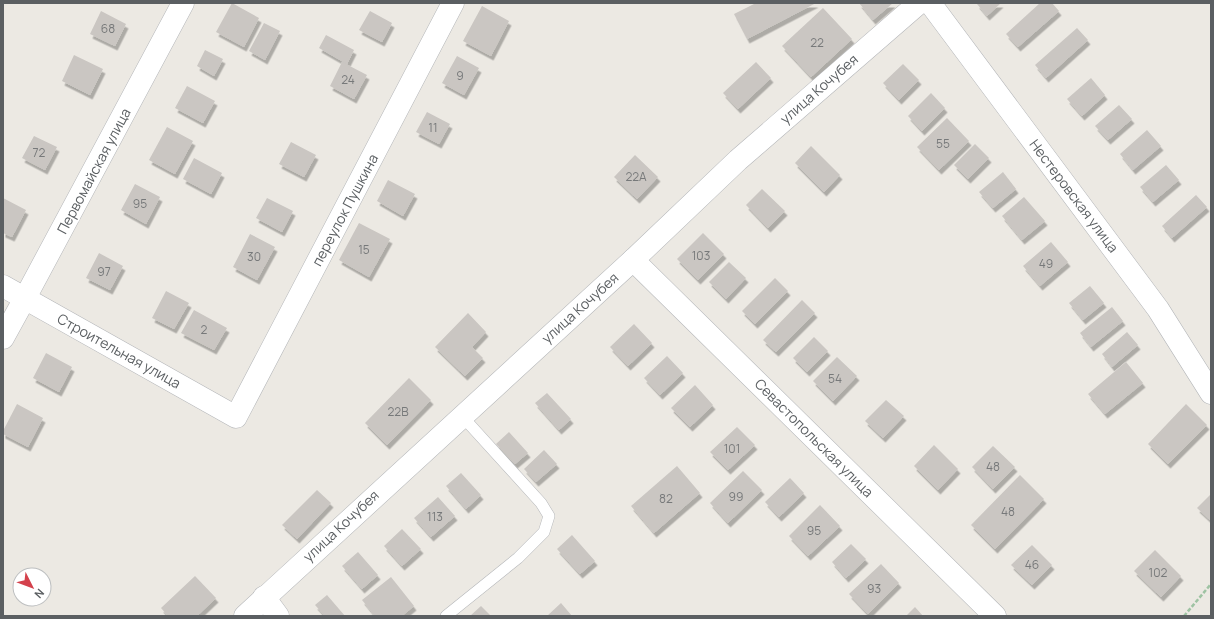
<svg xmlns="http://www.w3.org/2000/svg" width="1214" height="619" viewBox="0 0 1214 619" font-family="Manrope,sans-serif">
<style>
.building{fill:#cac6c2;filter:url(#shadow)}
.lines{fill:none;stroke-linecap:round;stroke-linejoin:round}
.lane-casing{stroke:#b4b6b9;stroke-width:12}
.street-casing{stroke:#b4b6b9;stroke-width:23}
.path{stroke:#9ec3a3;stroke-width:2.5;stroke-dasharray:4 2;stroke-linecap:butt}
.lane{stroke:#fff;stroke-width:11}
.street{stroke:#fff;stroke-width:22}
.labels{text-anchor:middle;stroke-width:3.5;stroke-linejoin:round;paint-order:stroke}
.number-label{font-size:12px;fill:#77797a}
.street-label{font-size:14px;fill:#5b5f62;stroke:#fff}
</style>
<defs>
<filter id="shadow"><feDropShadow dx="2.5" dy="4.5" stdDeviation="0" flood-color="#0004"/></filter>
</defs>
<rect width="100%" height="100%" fill="#ece9e3"/>
<g class="building">
<path d="M 232,3 L 259,18 L 244,47 L 216,32 Z"/>
<path d="M 756,3 L 816,3 L 747,39 L 734,14 Z"/>
<path d="M 859,3 L 893,3 L 873,20 Z"/>
<path d="M 978,3 L 1001,3 L 987,16 L 977,4 Z"/>
<path d="M 1040,3 L 1052,3 L 1059,11 L 1018,47 L 1006,34 Z"/>
<path d="M 482,6 L 509,21 L 491,56 L 463,41 Z"/>
<path d="M 823,8 L 852,39 L 811,77 L 782,46 Z"/>
<path d="M 101,11 L 126,24 L 115,46 L 90,34 Z"/>
<path d="M 370,11 L 392,23 L 382,42 L 359,30 Z"/>
<path d="M 264,23 L 280,31 L 265,60 L 249,51 Z"/>
<path d="M 1077,28 L 1088,40 L 1046,78 L 1035,65 Z"/>
<path d="M 326,35 L 354,50 L 347,64 L 319,48 Z"/>
<path d="M 205,50 L 223,59 L 214,76 L 197,66 Z"/>
<path d="M 74,55 L 103,69 L 90,95 L 62,81 Z"/>
<path d="M 457,56 L 479,68 L 464,95 L 442,83 Z"/>
<path d="M 342,62 L 367,75 L 354,99 L 330,86 Z"/>
<path d="M 756,62 L 771,78 L 738,109 L 723,93 Z"/>
<path d="M 903,64 L 919,80 L 899,100 L 883,83 Z"/>
<path d="M 1091,78 L 1105,95 L 1082,116 L 1067,99 Z"/>
<path d="M 187,86 L 215,101 L 203,123 L 175,108 Z"/>
<path d="M 931,93 L 945,108 L 922,131 L 908,116 Z"/>
<path d="M 1119,105 L 1132,119 L 1108,140 L 1095,126 Z"/>
<path d="M 427,112 L 450,124 L 439,144 L 416,132 Z"/>
<path d="M 947,118 L 969,141 L 939,170 L 917,147 Z"/>
<path d="M 167,127 L 193,141 L 175,174 L 149,160 Z"/>
<path d="M 1147,130 L 1161,146 L 1133,170 L 1120,154 Z"/>
<path d="M 34,136 L 57,147 L 45,170 L 22,158 Z"/>
<path d="M 291,142 L 316,155 L 304,177 L 279,164 Z"/>
<path d="M 975,144 L 989,158 L 968,179 L 954,165 Z"/>
<path d="M 811,146 L 840,175 L 824,192 L 795,163 Z"/>
<path d="M 635,155 L 658,177 L 637,199 L 614,177 Z"/>
<path d="M 194,158 L 222,173 L 211,194 L 183,179 Z"/>
<path d="M 1166,165 L 1179,180 L 1153,202 L 1140,187 Z"/>
<path d="M 1003,172 L 1016,189 L 993,208 L 979,192 Z"/>
<path d="M 388,180 L 415,194 L 403,216 L 377,201 Z"/>
<path d="M 135,184 L 160,197 L 146,224 L 121,210 Z"/>
<path d="M 762,189 L 785,211 L 768,228 L 746,205 Z"/>
<path d="M 1196,195 L 1207,207 L 1172,238 L 1162,226 Z"/>
<path d="M 1024,197 L 1045,221 L 1022,240 L 1002,216 Z"/>
<path d="M 3,198 L 26,210 L 12,237 L 3,233 Z"/>
<path d="M 267,198 L 293,211 L 282,232 L 256,218 Z"/>
<path d="M 359,223 L 390,239 L 369,277 L 339,260 Z"/>
<path d="M 703,233 L 724,254 L 698,280 L 677,259 Z"/>
<path d="M 250,234 L 275,247 L 257,280 L 233,267 Z"/>
<path d="M 1051,242 L 1068,262 L 1040,286 L 1023,266 Z"/>
<path d="M 99,253 L 123,266 L 110,290 L 86,278 Z"/>
<path d="M 729,262 L 746,278 L 726,299 L 709,282 Z"/>
<path d="M 775,278 L 788,291 L 755,324 L 742,311 Z"/>
<path d="M 1090,286 L 1104,303 L 1083,320 L 1069,303 Z"/>
<path d="M 166,291 L 189,303 L 174,329 L 152,318 Z"/>
<path d="M 802,300 L 815,313 L 776,352 L 763,340 Z"/>
<path d="M 1112,307 L 1123,321 L 1091,347 L 1080,333 Z"/>
<path d="M 194,310 L 227,328 L 214,350 L 181,333 Z"/>
<path d="M 468,313 L 486,332 L 472,347 L 483,358 L 465,376 L 435,347 Z"/>
<path d="M 634,324 L 652,343 L 628,366 L 610,347 Z"/>
<path d="M 1127,332 L 1138,345 L 1112,367 L 1102,354 Z"/>
<path d="M 814,337 L 828,351 L 807,372 L 793,358 Z"/>
<path d="M 46,353 L 72,367 L 59,392 L 33,378 Z"/>
<path d="M 667,356 L 683,373 L 660,395 L 644,378 Z"/>
<path d="M 837,357 L 857,376 L 833,401 L 813,381 Z"/>
<path d="M 1126,362 L 1143,383 L 1105,414 L 1088,394 Z"/>
<path d="M 409,378 L 431,400 L 387,445 L 365,423 Z"/>
<path d="M 695,385 L 713,405 L 690,427 L 671,408 Z"/>
<path d="M 547,393 L 571,419 L 559,430 L 535,403 Z"/>
<path d="M 886,400 L 904,416 L 883,438 L 865,421 Z"/>
<path d="M 17,404 L 43,418 L 28,447 L 3,434 L 3,431 Z"/>
<path d="M 1186,404 L 1207,425 L 1168,464 L 1148,444 Z"/>
<path d="M 737,427 L 755,445 L 728,470 L 710,452 Z"/>
<path d="M 509,432 L 528,453 L 515,464 L 496,444 Z"/>
<path d="M 934,445 L 958,469 L 938,490 L 914,466 Z"/>
<path d="M 993,446 L 1015,467 L 993,489 L 972,467 Z"/>
<path d="M 544,450 L 557,464 L 536,482 L 524,469 Z"/>
<path d="M 677,466 L 700,493 L 654,533 L 631,506 Z"/>
<path d="M 743,471 L 762,490 L 728,523 L 710,503 Z"/>
<path d="M 461,473 L 481,495 L 466,509 L 446,486 Z"/>
<path d="M 1020,475 L 1044,499 L 995,549 L 971,525 Z"/>
<path d="M 790,478 L 804,493 L 779,517 L 765,502 Z"/>
<path d="M 317,490 L 331,503 L 297,539 L 282,525 Z"/>
<path d="M 1211,494 L 1211,521 L 1197,508 Z"/>
<path d="M 438,497 L 455,516 L 431,537 L 414,518 Z"/>
<path d="M 820,505 L 840,526 L 808,556 L 789,536 Z"/>
<path d="M 402,529 L 421,549 L 402,566 L 384,546 Z"/>
<path d="M 572,535 L 595,561 L 580,574 L 557,549 Z"/>
<path d="M 851,544 L 866,559 L 846,578 L 832,562 Z"/>
<path d="M 1032,545 L 1052,565 L 1032,585 L 1011,565 Z"/>
<path d="M 1155,550 L 1181,576 L 1161,597 L 1134,571 Z"/>
<path d="M 358,552 L 378,575 L 362,589 L 342,566 Z"/>
<path d="M 881,564 L 899,583 L 868,614 L 849,594 Z"/>
<path d="M 195,576 L 216,598 L 197,616 L 168,616 L 161,608 Z"/>
<path d="M 391,577 L 414,606 L 402,616 L 375,616 L 362,600 Z"/>
<path d="M 327,595 L 345,616 L 325,616 L 315,605 Z"/>
<path d="M 561,603 L 572,616 L 547,616 Z"/>
<path d="M 481,606 L 491,616 L 470,616 Z"/>
<path d="M 915,607 L 923,616 L 906,616 Z"/>
</g>
<g class="lines">
<defs>
<path id="lane" d="M 446,616 L 518,558 L 544,532 L 549,516 L 541,503 L 462,416"/>
<g id="street">
<path d="M 930,3 L 1158,309 L 1211,393"/>
<path d="M 633,260 L 995,616"/>
<path d="M 3,286 L 236,417 L 453,3"/>
<path d="M 3,338 L 25,298 L 183,3"/>
<path d="M 264,597 L 278,616"/>
<path d="M 245,616 L 633,260 L 738,160 L 919,3"/>
</g>
</defs>
<use href="#lane" class="lane-casing"/>
<use href="#street" class="street-casing"/>
<path class="path" d="M 1184,616 L 1211,584"/>
<use href="#lane" class="lane"/>
<use href="#street" class="street"/>
</g>
<g class="labels">
<g class="number-label">
<text x="108" y="33">68</text>
<text x="817" y="47">22</text>
<text x="460" y="80">9</text>
<text x="348" y="84">24</text>
<text x="433" y="132">11</text>
<text x="943" y="148">55</text>
<text x="39" y="157">72</text>
<text x="636" y="181">22А</text>
<text x="140" y="208">95</text>
<text x="364" y="254">15</text>
<text x="701" y="260">103</text>
<text x="254" y="261">30</text>
<text x="1046" y="268">49</text>
<text x="104" y="276">97</text>
<text x="204" y="334">2</text>
<text x="835" y="383">54</text>
<text x="398" y="416">22В</text>
<text x="732" y="453">101</text>
<text x="993" y="471">48</text>
<text x="736" y="501">99</text>
<text x="666" y="503">82</text>
<text x="1008" y="516">48</text>
<text x="435" y="521">113</text>
<text x="814" y="535">95</text>
<text x="1032" y="569">46</text>
<text x="1158" y="577">102</text>
<text x="874" y="593">93</text>
</g>
<g class="street-label">
<text transform="translate(819 89) rotate(-41)" y="5">улица Кочубея</text>
<text transform="translate(94 171) rotate(-62)" y="5">Первомайская улица</text>
<text transform="translate(1074 196) rotate(53)" y="5">Нестеровская улица</text>
<text transform="translate(345 210) rotate(-62)" y="5">переулок Пушкина</text>
<text transform="translate(580 308) rotate(-42)" y="5">улица Кочубея</text>
<text transform="translate(119 351) rotate(29)" y="5">Строительная улица</text>
<text transform="translate(814 438) rotate(45)" y="5">Севастопольская улица</text>
<text transform="translate(341 526) rotate(-43)" y="5">улица Кочубея</text>
</g>
</g>
<rect width="1214" height="619" fill="none" stroke="#5b5f62" stroke-width="8"/>
<g transform="translate(32 587) rotate(132)"><circle r="19" fill="#ffffff" stroke="#bdbfc0"/>
<path d="M0-3L7 15L0 10L-7 15Z" fill="#d4414c"/>
<text y="-6" font-size="11" font-weight="bold" text-anchor="middle" fill="#5b5f62">N</text>
</g>
</svg>
